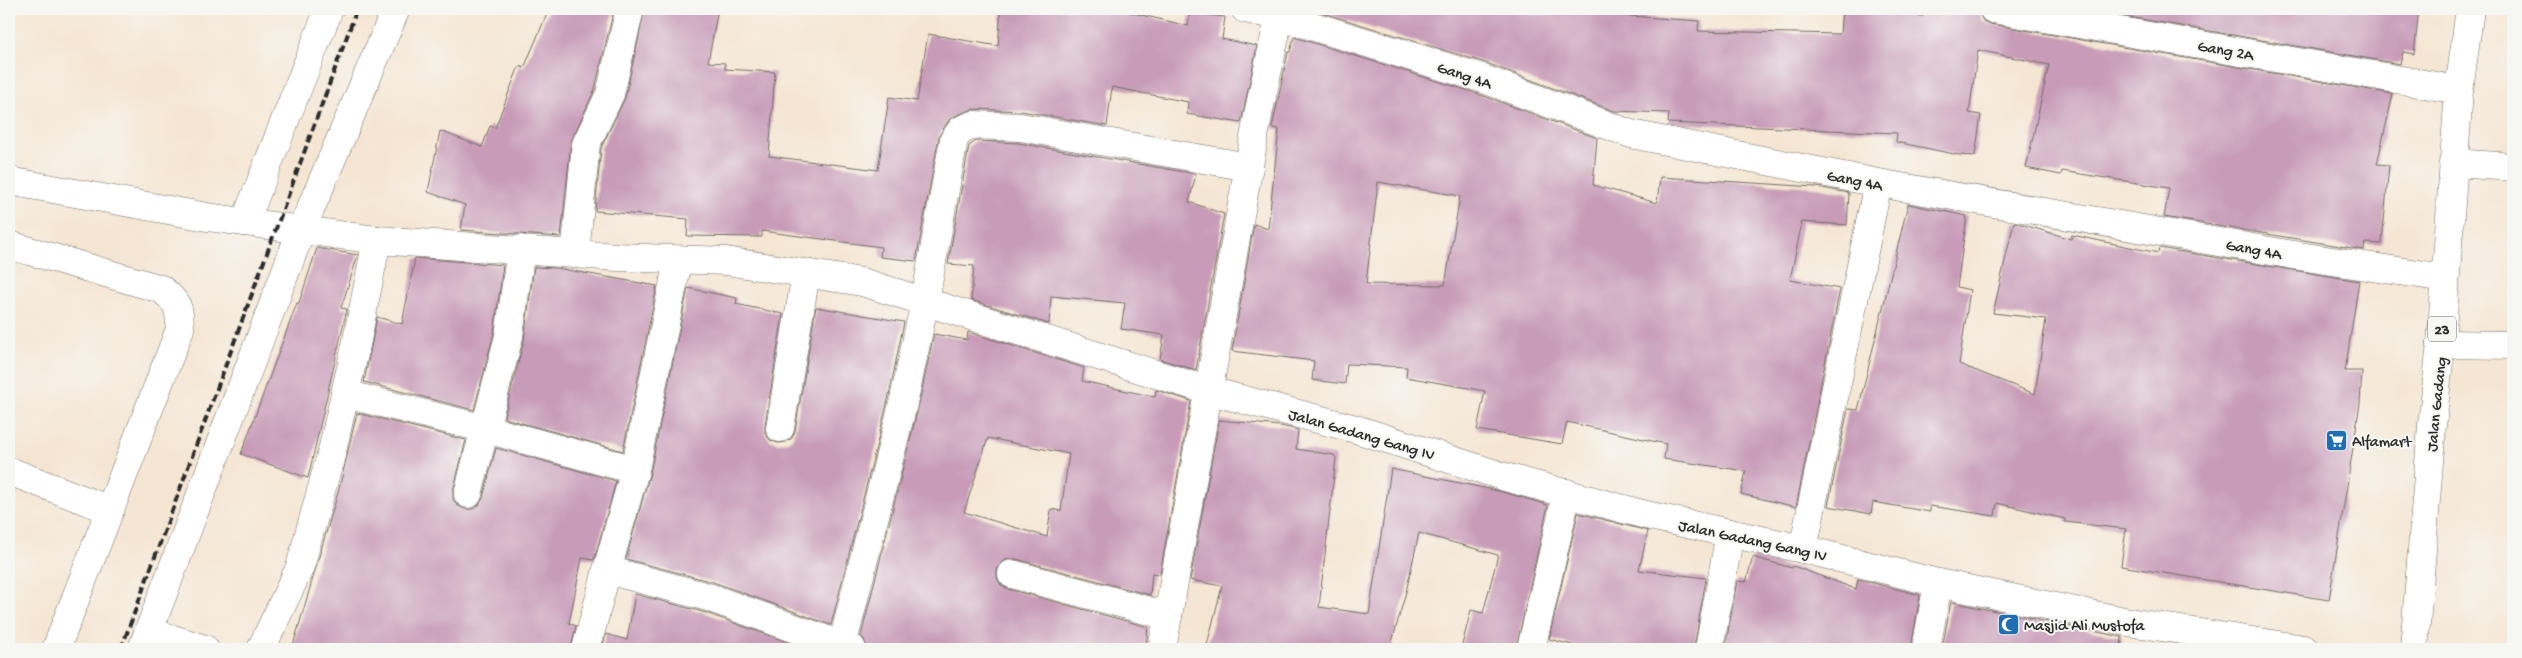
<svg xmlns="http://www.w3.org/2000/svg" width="2522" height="658" viewBox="0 0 2522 658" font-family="'Gochi Hand',sans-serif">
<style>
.building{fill:#c89cb8;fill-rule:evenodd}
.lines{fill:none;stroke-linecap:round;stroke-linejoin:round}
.street-casing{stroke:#726c66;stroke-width:29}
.highway-casing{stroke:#726c66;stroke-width:29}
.street{stroke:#fff;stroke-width:28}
.highway{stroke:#fff;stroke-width:28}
.rail{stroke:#2b2b2b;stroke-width:4;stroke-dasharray:8 4;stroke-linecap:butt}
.labels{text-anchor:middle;stroke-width:4;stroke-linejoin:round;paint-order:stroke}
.shield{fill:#f6f6f2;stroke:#686867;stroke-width:1}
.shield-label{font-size:15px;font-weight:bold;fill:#2b2b2b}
.street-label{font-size:16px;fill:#2b2b2b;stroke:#f6f6f2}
.poi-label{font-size:16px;fill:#2b2b2b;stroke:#f6f6f2;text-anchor:start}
</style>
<rect width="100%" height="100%" fill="#f6f6f2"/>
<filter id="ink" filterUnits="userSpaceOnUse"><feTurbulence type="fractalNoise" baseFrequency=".02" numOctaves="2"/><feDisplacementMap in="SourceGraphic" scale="10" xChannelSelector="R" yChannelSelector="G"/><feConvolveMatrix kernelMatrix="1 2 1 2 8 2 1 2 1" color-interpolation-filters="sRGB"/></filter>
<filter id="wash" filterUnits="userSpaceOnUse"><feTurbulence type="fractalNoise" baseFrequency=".0096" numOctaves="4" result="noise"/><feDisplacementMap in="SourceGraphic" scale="20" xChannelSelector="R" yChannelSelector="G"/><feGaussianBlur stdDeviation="1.12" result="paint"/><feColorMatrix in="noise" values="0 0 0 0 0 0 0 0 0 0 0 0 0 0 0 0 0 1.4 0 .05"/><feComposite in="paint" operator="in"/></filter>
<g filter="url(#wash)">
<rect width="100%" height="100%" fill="#f5e6d3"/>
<g id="blocks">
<g class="building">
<path d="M 549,9 L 614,9 L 595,89 L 571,142 L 561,237 L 461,230 L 465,205 L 428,192 L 440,131 L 482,147 L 490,126 L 495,128 L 519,66 L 524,68 Z"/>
<path d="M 645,9 L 718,9 L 708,62 L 725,63 L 725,69 L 775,72 L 769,156 L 878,170 L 889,97 L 917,101 L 928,34 L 998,46 L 1001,9 L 1117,9 L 1188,26 L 1190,13 L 1225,17 L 1222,39 L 1257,46 L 1241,123 L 1187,114 L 1188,102 L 1112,87 L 1107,126 L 1021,111 L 973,109 L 955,116 L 949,120 L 939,136 L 916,261 L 880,257 L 881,247 L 762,231 L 762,237 L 687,236 L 688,219 L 595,211 L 601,148 L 625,98 Z"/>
<path d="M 1310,9 L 1619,9 L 1617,15 L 1699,21 L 1698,31 L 1840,34 L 1842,9 L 1923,16 L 1923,11 L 1978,10 L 1983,21 L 1990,24 L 2393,94 L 2377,164 L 2389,165 L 2382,244 L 2365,243 L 2364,250 L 2164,217 L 2169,188 L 2062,171 L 2061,175 L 2026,168 L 2049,65 L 1978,50 L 1969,113 L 1981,115 L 1975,156 L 1959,155 L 1896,142 L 1897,133 L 1668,123 L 1669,113 L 1614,111 L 1486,63 Z"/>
<path d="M 2083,9 L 2419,9 L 2414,54 L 2403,52 L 2400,64 Z"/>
<path d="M 1294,37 L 1476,93 L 1597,138 L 1593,185 L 1657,203 L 1660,177 L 1816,187 L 1849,193 L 1847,225 L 1802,222 L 1790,280 L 1840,289 L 1796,507 L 1741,494 L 1746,471 L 1664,459 L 1666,444 L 1567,422 L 1562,444 L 1477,430 L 1485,391 L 1406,377 L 1407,367 L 1347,364 L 1345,384 L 1312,380 L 1314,361 L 1232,351 L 1254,224 L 1268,229 L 1279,129 L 1272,128 L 1288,52 L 1290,52 ZM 1378,182 L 1460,196 L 1445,285 L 1366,284 Z"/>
<path d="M 976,141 L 1018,143 L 1196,174 L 1189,202 L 1224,214 L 1196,370 L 1160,359 L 1164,335 L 1121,329 L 1125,303 L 1051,296 L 1049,324 L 971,300 L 974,266 L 948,264 L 969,146 Z"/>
<path d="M 1908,204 L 1967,216 L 1957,287 L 1970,290 L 1959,364 L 2035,394 L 2046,319 L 1993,313 L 2014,222 L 2071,239 L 2072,235 L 2158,253 L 2159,248 L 2359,281 L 2345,371 L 2362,371 L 2360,403 L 2329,600 L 2121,566 L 2126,529 L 2065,522 L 2065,519 L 1997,503 L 1995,516 L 1930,506 L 1930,512 L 1873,502 L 1871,514 L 1828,506 L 1848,409 L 1858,410 Z"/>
<path d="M 317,248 L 358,255 L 341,308 L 347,309 L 308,478 L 241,454 L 297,303 L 299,303 Z"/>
<path d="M 415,258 L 503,265 L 494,333 L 474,410 L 364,382 L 377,317 L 402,324 Z"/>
<path d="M 534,267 L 556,268 L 657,286 L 623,451 L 504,418 L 524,340 Z"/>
<path d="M 688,288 L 737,298 L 736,304 L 783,314 L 765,425 L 765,433 L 770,440 L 778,443 L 786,442 L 792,438 L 795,431 L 816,307 L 904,322 L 888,400 L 831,625 L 713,582 L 626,559 L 650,473 Z"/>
<path d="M 968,332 L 1084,368 L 1082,381 L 1155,397 L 1156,390 L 1191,401 L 1160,574 L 1152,573 L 1150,595 L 1016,559 L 1008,559 L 1001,563 L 997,570 L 997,578 L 1001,585 L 1008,589 L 1148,627 L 1146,649 L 867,649 L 864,639 L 861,636 L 918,408 L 934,334 L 967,340 ZM 988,438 L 1069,454 L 1061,511 L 1051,509 L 1047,537 L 964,512 Z"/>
<path d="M 357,413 L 466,440 L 453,491 L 453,499 L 457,505 L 465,509 L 473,509 L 479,505 L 483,498 L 496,448 L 616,481 L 594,560 L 582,558 L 569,623 L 576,626 L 571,649 L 292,649 L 339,489 Z"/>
<path d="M 1219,420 L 1281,426 L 1298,430 L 1296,449 L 1334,455 L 1336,458 L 1319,607 L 1369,614 L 1391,469 L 1499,491 L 1548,505 L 1516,649 L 1461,649 L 1471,610 L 1483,613 L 1498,555 L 1419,533 L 1406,592 L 1390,649 L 1206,649 L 1222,586 L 1190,580 Z"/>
<path d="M 1578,513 L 1648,531 L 1639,570 L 1706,578 L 1694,649 L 1587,649 L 1549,639 Z"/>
<path d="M 1753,557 L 1792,568 L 1793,566 L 1856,589 L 1858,579 L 1920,595 L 1911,649 L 1725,649 L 1737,581 L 1746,582 Z"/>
<path d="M 635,594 L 703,612 L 807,649 L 602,649 L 606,634 L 627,640 Z"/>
<path d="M 1951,602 L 2122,637 L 2121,649 L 1942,649 Z"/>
</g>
</g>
</g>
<g filter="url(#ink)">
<use href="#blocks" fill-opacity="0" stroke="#726c66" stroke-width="1"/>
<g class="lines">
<defs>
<g id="street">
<path d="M 1245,9 L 1280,16 L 1481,78 L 1631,134 L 1878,183 L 2299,256 L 2445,278"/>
<path d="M 1993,9 L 2459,90"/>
<path d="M 2453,163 L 2513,167"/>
<path d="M 9,181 L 207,217 L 377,240 L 617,257 L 726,261 L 862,282 L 1210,391 L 1356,429 L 1505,477 L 1646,515 L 1803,549 L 1938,583 L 2129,622 L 2304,649"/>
<path d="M 245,222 L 329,9"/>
<path d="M 9,245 L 161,289 C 178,302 180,308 180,329 L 56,649"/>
<path d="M 575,254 L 586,144 L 610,94 L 630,9"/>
<path d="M 2441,344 L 2513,345"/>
<path d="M 345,394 L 486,429 L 635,470 L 607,570"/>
<path d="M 780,428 L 806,273"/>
<path d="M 635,470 L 678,261"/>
<path d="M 9,471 L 110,510"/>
<path d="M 468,494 L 509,336 L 521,249"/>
<path d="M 1803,549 L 1878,183"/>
<path d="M 1012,574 L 1168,616"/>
<path d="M 148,631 L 205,649"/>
<path d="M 842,646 L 903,404 L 925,301 L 954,139 L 961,130 L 973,125 L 1020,127 L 1249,167"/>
<path d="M 142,649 L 301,231 L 396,9"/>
<path d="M 261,649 L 300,567 L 332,451 L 356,345 L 377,240"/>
<path d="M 586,649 L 607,570 L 708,597 L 852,649"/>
<path d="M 1162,649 L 1259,110 L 1281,9"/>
<path d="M 1531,649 L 1567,493"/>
<path d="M 1709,649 L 1730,533"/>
<path d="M 1926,649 L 1938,583"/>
</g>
<path id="highway" d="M 2414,649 L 2432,425 L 2441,344 L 2459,90 L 2470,9"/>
</defs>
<use href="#street" class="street-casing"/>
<use href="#highway" class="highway-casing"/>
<use href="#street" class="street"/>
<use href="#highway" class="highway"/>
<path class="rail" d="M 121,649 L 357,9"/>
</g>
</g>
<defs>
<symbol id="supermarket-square" viewBox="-11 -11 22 22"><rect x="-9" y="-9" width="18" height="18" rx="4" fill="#1f6fb2" stroke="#f6f6f2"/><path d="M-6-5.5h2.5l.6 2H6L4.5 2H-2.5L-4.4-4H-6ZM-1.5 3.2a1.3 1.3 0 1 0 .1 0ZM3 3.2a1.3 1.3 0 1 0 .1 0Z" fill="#fff"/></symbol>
<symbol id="mosque-square" viewBox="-11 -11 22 22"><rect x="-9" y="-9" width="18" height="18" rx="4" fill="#1f6fb2" stroke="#f6f6f2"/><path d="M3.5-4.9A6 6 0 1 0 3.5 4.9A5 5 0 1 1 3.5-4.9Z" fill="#fff"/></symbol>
</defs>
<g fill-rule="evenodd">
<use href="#supermarket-square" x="2324" y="428" width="25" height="25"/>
<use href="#mosque-square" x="1996" y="612" width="25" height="25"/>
</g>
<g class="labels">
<rect class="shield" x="2428" y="316.5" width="28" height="25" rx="4"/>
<g class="shield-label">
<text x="2442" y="334">23</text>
</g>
<g class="street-label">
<text transform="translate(2226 49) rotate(10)" y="6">Gang 2A</text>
<text transform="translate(1465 74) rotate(18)" y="6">Gang 4A</text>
<text transform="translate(1855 179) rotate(11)" y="6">Gang 4A</text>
<text transform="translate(2254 248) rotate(10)" y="6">Gang 4A</text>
<text transform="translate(2435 404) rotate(-84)" y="6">Jalan Gadang</text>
<text transform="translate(1362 433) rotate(16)" y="6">Jalan Gadang Gang IV</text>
<text transform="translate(1753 539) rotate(12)" y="6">Jalan Gadang Gang IV</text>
</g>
<g class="poi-label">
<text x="2352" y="446">Alfamart</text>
<text x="2024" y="630">Masjid Ali Mustofa</text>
</g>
</g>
<rect width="2522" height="658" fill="none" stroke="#f6f6f2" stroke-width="30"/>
</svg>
